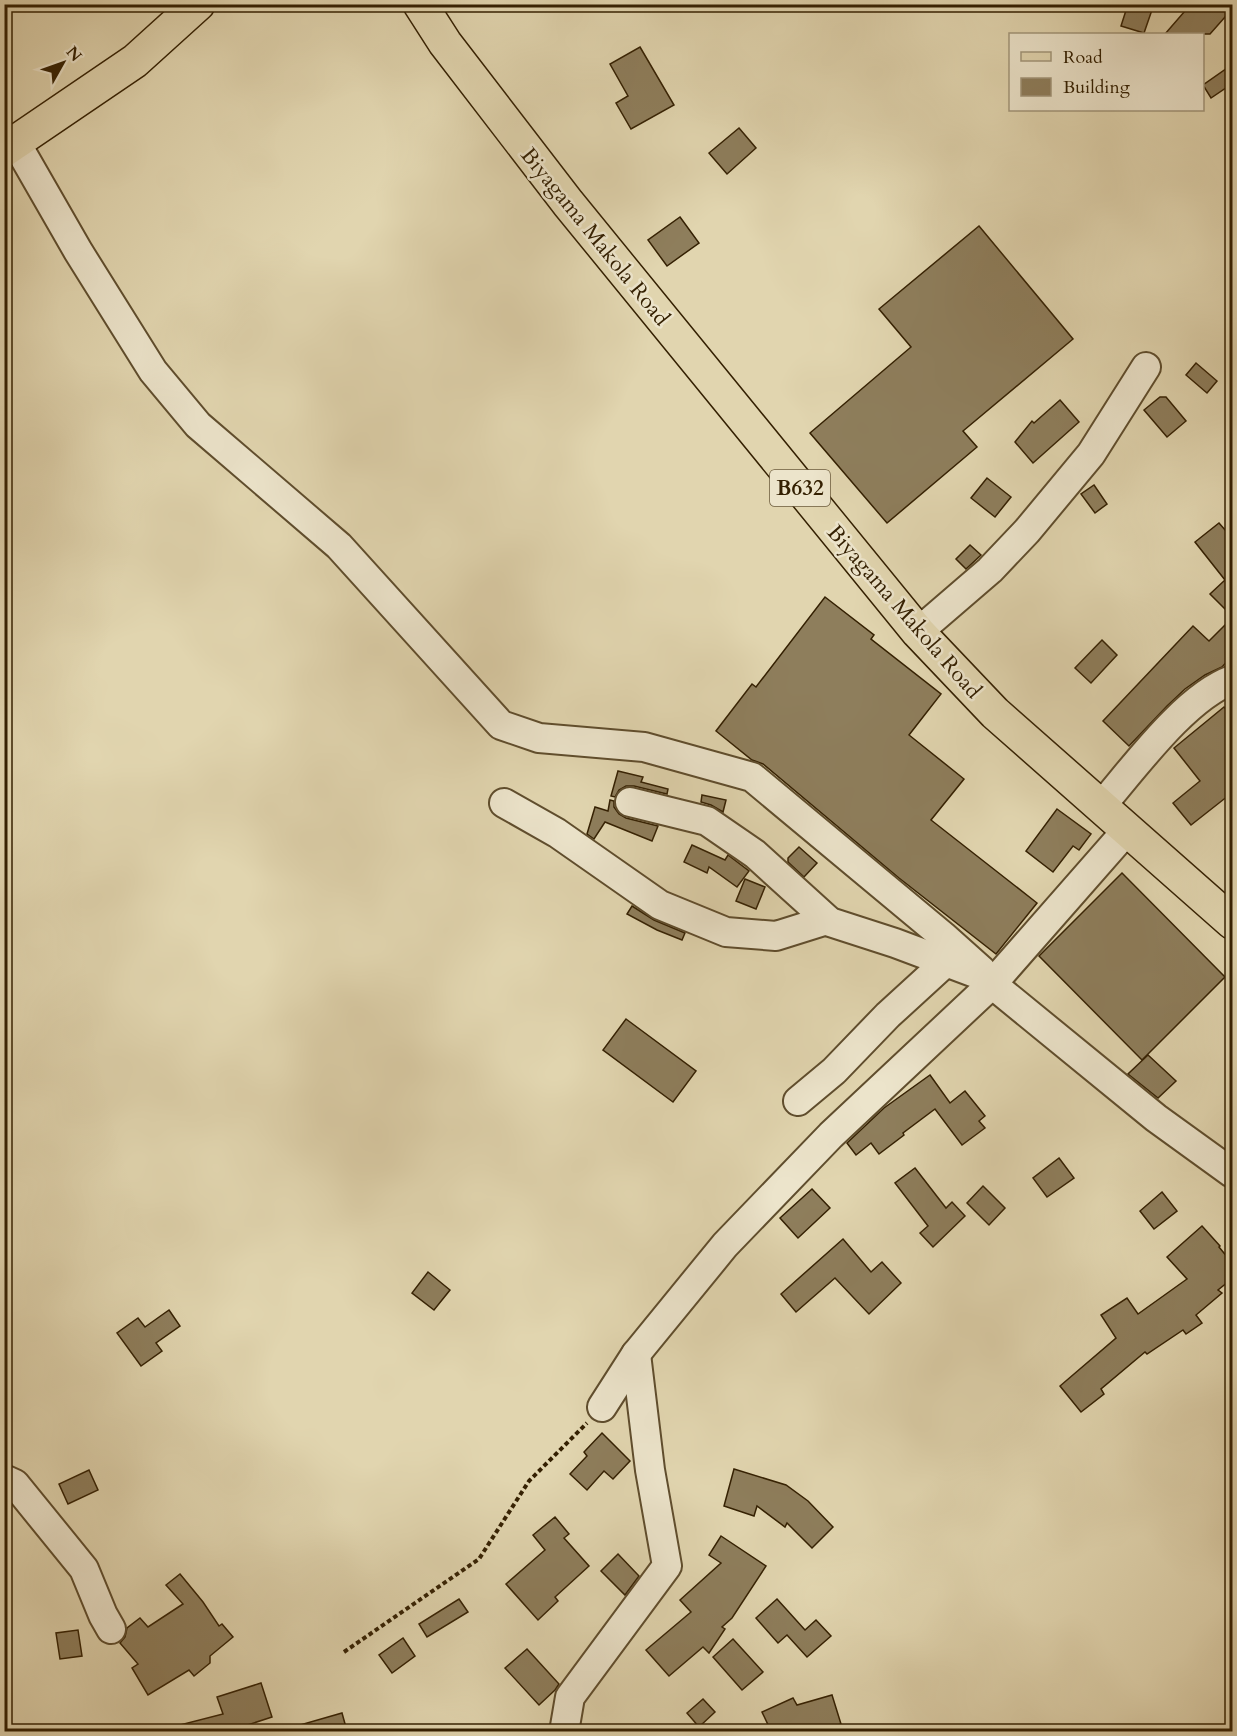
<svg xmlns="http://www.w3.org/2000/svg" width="1237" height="1736" viewBox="0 0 1237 1736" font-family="Cardo,serif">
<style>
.building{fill:#8e7e5c;stroke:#342002;stroke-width:1.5}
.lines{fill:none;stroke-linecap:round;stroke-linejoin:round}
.minor-casing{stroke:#5f4d2d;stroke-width:32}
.major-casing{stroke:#342002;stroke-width:36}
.path{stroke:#342002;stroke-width:4;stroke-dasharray:4.5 3;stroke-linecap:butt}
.minor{stroke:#ece4cb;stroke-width:28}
.major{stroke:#e1d5af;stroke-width:33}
.labels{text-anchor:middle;stroke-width:5;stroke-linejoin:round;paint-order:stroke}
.shield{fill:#ece4cb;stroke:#6b5b3e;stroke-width:1.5}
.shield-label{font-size:21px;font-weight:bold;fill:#342002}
.street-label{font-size:22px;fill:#342002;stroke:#ece4cb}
</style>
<rect width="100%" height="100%" fill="#e1d5af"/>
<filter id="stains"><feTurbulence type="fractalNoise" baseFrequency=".00333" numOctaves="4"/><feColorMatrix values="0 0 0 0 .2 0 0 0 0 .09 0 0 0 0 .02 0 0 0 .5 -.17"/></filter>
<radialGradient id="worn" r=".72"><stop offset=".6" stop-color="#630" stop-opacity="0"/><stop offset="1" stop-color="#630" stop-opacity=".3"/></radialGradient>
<g class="building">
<path d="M 1128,4 L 1154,4 L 1144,33 L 1121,26 Z"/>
<path d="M 1191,4 L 1233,4 L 1233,8 L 1210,34 L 1165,34 Z"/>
<path d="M 640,47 L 674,105 L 631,129 L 616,103 L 628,96 L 610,64 Z"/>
<path d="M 1233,64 L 1233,83 L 1211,98 L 1203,85 Z"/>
<path d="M 739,128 L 756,148 L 727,174 L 709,153 Z"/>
<path d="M 680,217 L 699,243 L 667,266 L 648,240 Z"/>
<path d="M 979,226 L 1073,339 L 963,431 L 977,447 L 887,523 L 810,433 L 911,347 L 879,309 Z"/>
<path d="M 1196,363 L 1217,381 L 1207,393 L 1186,375 Z"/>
<path d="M 1160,397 L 1166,397 L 1186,421 L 1167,437 L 1144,410 Z"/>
<path d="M 1060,400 L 1079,422 L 1033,463 L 1015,442 L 1032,421 L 1034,423 Z"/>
<path d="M 987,478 L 1011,497 L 995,517 L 971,498 Z"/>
<path d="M 1094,485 L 1107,504 L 1095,513 L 1081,494 Z"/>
<path d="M 1219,523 L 1233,539 L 1233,617 L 1210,594 L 1225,580 L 1195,542 Z"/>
<path d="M 970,545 L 981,555 L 966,569 L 956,559 Z"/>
<path d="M 825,597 L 874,635 L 871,639 L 941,694 L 909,735 L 964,779 L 931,820 L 1037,903 L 996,954 L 899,878 L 763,764 L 752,760 L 716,731 L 752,684 L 756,687 Z"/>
<path d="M 1233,617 L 1233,655 L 1222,667 L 1205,675 L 1185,689 L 1167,706 L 1129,746 L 1103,721 L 1193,626 L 1209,641 Z"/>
<path d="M 1102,640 L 1117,655 L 1091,683 L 1075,668 Z"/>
<path d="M 1224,707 L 1233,717 L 1233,792 L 1191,825 L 1173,803 L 1200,781 L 1174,748 Z"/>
<path d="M 618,771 L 643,777 L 641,782 L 668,789 L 667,794 L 634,786 L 626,786 L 619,790 L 615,797 L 611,796 Z"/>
<path d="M 702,795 L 726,800 L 723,812 L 711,805 L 701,802 Z"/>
<path d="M 610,800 L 614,801 L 614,807 L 619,814 L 626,818 L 658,826 L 652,841 L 605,822 L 594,839 L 587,834 L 595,807 L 608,811 Z"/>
<path d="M 1057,809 L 1091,834 L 1079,850 L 1073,846 L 1053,872 L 1026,851 Z"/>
<path d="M 692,845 L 725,860 L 728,855 L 749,871 L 737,887 L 709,867 L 707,873 L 684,862 Z"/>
<path d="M 799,847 L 817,863 L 804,877 L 788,862 L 788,858 Z"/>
<path d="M 1122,873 L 1225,977 L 1142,1060 L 1039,956 Z"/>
<path d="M 745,879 L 765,887 L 756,909 L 736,901 Z"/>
<path d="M 632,906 L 654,920 L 685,933 L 682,940 L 657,930 L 627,914 Z"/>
<path d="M 626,1019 L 696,1071 L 673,1102 L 603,1050 Z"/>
<path d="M 1148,1055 L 1176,1081 L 1158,1098 L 1128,1074 Z"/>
<path d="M 930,1075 L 950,1103 L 965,1091 L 985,1116 L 979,1121 L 985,1128 L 962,1145 L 935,1109 L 903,1133 L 904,1135 L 879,1154 L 871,1143 L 856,1155 L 847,1143 L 884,1108 Z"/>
<path d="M 1059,1158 L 1074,1178 L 1047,1197 L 1033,1178 Z"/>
<path d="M 915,1168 L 946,1208 L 952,1202 L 965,1216 L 933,1247 L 920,1233 L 928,1226 L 895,1183 Z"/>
<path d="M 983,1186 L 1005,1208 L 989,1225 L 967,1203 Z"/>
<path d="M 812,1189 L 830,1208 L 798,1238 L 780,1218 Z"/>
<path d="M 1162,1192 L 1177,1211 L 1154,1229 L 1140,1211 Z"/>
<path d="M 1202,1226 L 1220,1246 L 1219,1247 L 1233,1264 L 1233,1278 L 1218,1290 L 1222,1293 L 1196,1315 L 1202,1323 L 1186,1334 L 1183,1330 L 1147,1354 L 1145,1352 L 1101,1389 L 1104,1394 L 1081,1412 L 1060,1386 L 1116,1338 L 1101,1315 L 1127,1298 L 1138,1314 L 1187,1279 L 1167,1257 Z"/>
<path d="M 843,1239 L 871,1272 L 882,1262 L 901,1283 L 869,1314 L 835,1278 L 796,1312 L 781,1294 Z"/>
<path d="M 428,1272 L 450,1290 L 434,1310 L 412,1293 Z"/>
<path d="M 169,1310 L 180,1326 L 156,1343 L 162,1351 L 141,1366 L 117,1333 L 138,1318 L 145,1327 Z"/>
<path d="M 602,1433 L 630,1461 L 613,1479 L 604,1471 L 587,1490 L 570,1474 L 587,1456 L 584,1452 Z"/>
<path d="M 734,1469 L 786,1485 L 808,1501 L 833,1527 L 812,1548 L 787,1523 L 785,1527 L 757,1506 L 754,1516 L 724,1506 Z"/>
<path d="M 89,1470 L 98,1490 L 68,1504 L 59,1484 Z"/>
<path d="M 555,1517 L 569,1534 L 564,1538 L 589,1566 L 555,1597 L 558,1601 L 538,1620 L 506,1584 L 545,1550 L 533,1535 Z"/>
<path d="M 721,1536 L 766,1566 L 732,1618 L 722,1627 L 725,1629 L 709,1653 L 703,1647 L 669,1676 L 646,1650 L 691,1612 L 680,1600 L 721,1563 L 709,1555 Z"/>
<path d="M 618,1554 L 639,1576 L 625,1595 L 601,1571 Z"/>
<path d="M 180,1574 L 203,1602 L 219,1626 L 222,1624 L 233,1637 L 210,1656 L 210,1663 L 194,1676 L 189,1670 L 148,1695 L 132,1668 L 138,1664 L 120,1643 L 125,1637 L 127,1628 L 140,1618 L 148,1627 L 183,1604 L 166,1585 Z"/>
<path d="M 459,1599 L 468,1612 L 427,1637 L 419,1624 Z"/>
<path d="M 777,1599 L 805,1630 L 816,1620 L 831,1636 L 807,1657 L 787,1635 L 778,1643 L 756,1618 Z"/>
<path d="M 78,1630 L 82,1656 L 60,1659 L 56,1633 Z"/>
<path d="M 403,1638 L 415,1656 L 392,1673 L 379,1655 Z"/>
<path d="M 733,1639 L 763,1672 L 742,1690 L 713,1657 Z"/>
<path d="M 527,1649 L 559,1684 L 555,1690 L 539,1705 L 505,1668 Z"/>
<path d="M 261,1683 L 272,1717 L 229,1731 L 177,1731 L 176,1726 L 223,1714 L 217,1697 Z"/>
<path d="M 832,1695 L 841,1724 L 818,1731 L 771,1731 L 762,1712 L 793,1698 L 797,1705 Z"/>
<path d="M 703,1699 L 715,1712 L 699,1727 L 687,1713 Z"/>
<path d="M 342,1713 L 347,1731 L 293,1731 L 293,1727 Z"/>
</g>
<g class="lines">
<defs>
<g id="minor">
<path d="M 16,143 L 78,251 L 153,371 L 198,425 L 339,546 L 501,725 L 539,738 L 644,747 L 752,777 L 943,936 L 981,970 L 992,984 L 1156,1118 L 1232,1173"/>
<path d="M 918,632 L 990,570 L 1027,531 L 1091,454 L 1146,367"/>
<path d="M 630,802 L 707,821 L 755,854 L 830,922 L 895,943 L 975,973"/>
<path d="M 504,803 L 557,833 L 660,905 L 726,932 L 776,936 L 827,920"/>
<path d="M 1101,806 C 1134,768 1185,697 1232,680"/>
<path d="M 798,1101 L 834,1071 L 888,1015 L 946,962"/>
<path d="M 602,1407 L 636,1354 L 725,1245 L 831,1135 L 992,984 L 1128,829"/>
<path d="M 4,1479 L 15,1484 L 84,1569 L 103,1615 L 111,1629"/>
<path d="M 564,1732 L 570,1697 L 667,1566 L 650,1470 L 636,1354"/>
</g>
<g id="major">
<path d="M 420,4 L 445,43 L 568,203 L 918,632 L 995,713 L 1232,922"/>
<path d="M 4,150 L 135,61 L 198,4"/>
</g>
</defs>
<use href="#minor" class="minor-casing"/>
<use href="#major" class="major-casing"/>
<path class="path" d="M 344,1652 L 479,1559 L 529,1481 L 587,1423"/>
<use href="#minor" class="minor"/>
<use href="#major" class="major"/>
</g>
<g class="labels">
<rect class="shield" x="770" y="470" width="60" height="36" rx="4.5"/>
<g class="shield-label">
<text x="800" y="495">B632</text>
</g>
<g class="street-label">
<text transform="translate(596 236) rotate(51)" y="8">Biyagama Makola Road</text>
<text transform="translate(905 611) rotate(49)" y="8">Biyagama Makola Road</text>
</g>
</g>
<rect width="1237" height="1736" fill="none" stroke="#e1d5af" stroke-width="24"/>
<rect x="6" y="6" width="1225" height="1724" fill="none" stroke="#342002" stroke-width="3"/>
<rect x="12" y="12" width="1213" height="1712" fill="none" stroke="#342002" stroke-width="1.5"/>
<rect x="1009" y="33" width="195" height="78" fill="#ece4cb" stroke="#a2967b" stroke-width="1.5"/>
<rect x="1021" y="52" width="30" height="9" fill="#e1d5af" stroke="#a2967b" stroke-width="1.5"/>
<text x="1063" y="63" font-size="18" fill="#342002">Road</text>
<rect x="1021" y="78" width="30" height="18" fill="#8e7e5c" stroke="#a2967b" stroke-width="1.5"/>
<text x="1063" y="93" font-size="18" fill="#342002">Building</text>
<g transform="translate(63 63) rotate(50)" stroke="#ece4cb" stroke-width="4.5" paint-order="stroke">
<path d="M0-4.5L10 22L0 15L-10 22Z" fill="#342002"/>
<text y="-9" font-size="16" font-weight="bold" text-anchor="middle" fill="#342002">N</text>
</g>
<rect width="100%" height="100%" filter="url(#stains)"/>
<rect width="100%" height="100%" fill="url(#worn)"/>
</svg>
